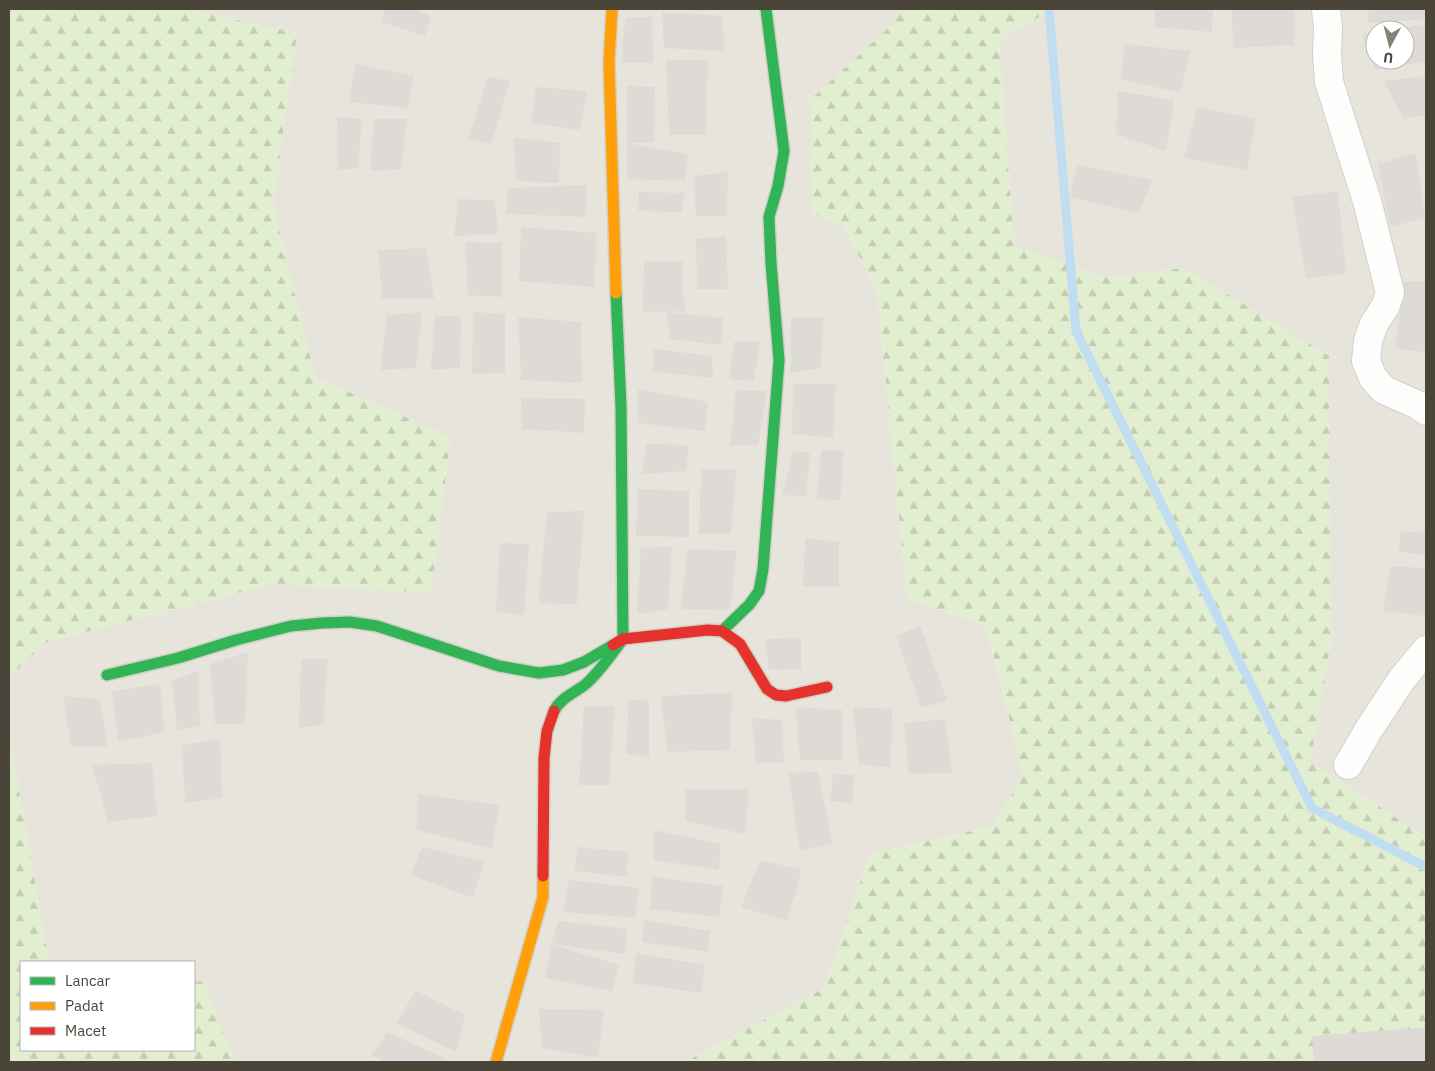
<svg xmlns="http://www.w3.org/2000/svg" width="1435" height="1071" viewBox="0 0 1435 1071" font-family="'IBM Plex Sans',sans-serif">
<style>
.residential{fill:#e7e4dc;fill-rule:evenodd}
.forest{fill:url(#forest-firs)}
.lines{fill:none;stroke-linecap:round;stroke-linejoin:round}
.stream{stroke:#c0ddf1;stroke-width:9}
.building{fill:#dedbd6}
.street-casing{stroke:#d2d0cb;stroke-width:30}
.fast-casing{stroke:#d3cfc5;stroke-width:14}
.slow-casing{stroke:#d3cfc5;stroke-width:14}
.jam-casing{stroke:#d3cfc5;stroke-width:14}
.street{stroke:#fdfdfc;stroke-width:28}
.fast{stroke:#30b455;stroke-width:11}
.slow{stroke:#ff9f0a;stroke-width:11}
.jam{stroke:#e5322d;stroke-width:11}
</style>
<defs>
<pattern id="forest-firs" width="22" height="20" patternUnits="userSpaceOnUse" patternTransform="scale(1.25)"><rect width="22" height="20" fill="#e1eecf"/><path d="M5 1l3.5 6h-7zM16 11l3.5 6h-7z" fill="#c3cdb2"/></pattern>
</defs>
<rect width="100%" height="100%" fill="#f4f2ee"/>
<g class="residential">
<path d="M 188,9 L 901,9 L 894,23 L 843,225 L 877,290 L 907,599 L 986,625 L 1023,775 L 994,826 L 870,854 L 824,988 L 685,1062 L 235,1062 L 203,981 L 194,982 L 194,962 L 49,962 L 9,734 L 9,677 L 47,642 L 272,584 L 430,593 L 451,437 L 315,377 L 273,205 L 297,33 Z"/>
<path d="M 1054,9 L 1426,9 L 1426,837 L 1309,762 L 1331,643 L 1184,268 L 1106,278 L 1014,246 L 999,39 ZM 1375,30 L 1405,30 L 1405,60 L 1375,60 Z"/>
</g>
<g class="forest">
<path d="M 9,9 L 188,9 L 297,33 L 273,205 L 315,377 L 451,437 L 431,593 L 272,584 L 47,642 L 9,677 Z"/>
<path d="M 901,9 L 1054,9 L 999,39 L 1014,246 L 1106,278 L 1184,268 L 1329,356 L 1331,643 L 1310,762 L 1426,837 L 1426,1062 L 685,1062 L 824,988 L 870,854 L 994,826 L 1023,775 L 986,625 L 907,599 L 877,290 L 843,225 L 811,213 L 811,99 L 894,23 Z"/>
<path d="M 9,734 L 49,962 L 21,962 L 21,1050 L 194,1050 L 194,982 L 203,981 L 235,1062 L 9,1062 Z"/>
</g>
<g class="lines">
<path class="stream" d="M 1049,9 L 1076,331 L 1312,808 L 1426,867"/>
</g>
<g class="building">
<path d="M 385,9 L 414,9 L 431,16 L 425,36 L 381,22 Z"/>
<path d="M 1155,9 L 1213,9 L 1212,32 L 1154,27 Z"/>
<path d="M 1231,9 L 1295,9 L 1294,45 L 1234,48 Z"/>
<path d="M 1369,9 L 1426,9 L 1426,19 L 1368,23 Z"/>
<path d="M 662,12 L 722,16 L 725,51 L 664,48 Z"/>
<path d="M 652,17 L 653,63 L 621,63 L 625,18 Z"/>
<path d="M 1426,24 L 1426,61 L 1376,70 L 1362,34 L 1375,32 L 1375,60 L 1405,60 L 1405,30 L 1394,30 L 1394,29 Z"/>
<path d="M 1125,44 L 1190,51 L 1180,93 L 1121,79 Z"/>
<path d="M 666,60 L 708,60 L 706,135 L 669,135 Z"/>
<path d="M 355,64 L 414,76 L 408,108 L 349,102 Z"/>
<path d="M 1426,76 L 1426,115 L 1403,119 L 1384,81 Z"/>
<path d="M 488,77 L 510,81 L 491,144 L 468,139 Z"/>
<path d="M 627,86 L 655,87 L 654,142 L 627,143 Z"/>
<path d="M 536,87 L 587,91 L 580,130 L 531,123 Z"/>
<path d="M 1118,91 L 1174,100 L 1166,151 L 1116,134 Z"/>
<path d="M 1197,107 L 1256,119 L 1247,170 L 1184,158 Z"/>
<path d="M 337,117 L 362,119 L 358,168 L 338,170 Z"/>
<path d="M 374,119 L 407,119 L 401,169 L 370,171 Z"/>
<path d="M 513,137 L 560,143 L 559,183 L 517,181 Z"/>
<path d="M 627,143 L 688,154 L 685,181 L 627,179 Z"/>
<path d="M 1416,153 L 1425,218 L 1390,227 L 1378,164 Z"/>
<path d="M 1078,165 L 1152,180 L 1139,213 L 1069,197 Z"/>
<path d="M 728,172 L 727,216 L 696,216 L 694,176 Z"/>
<path d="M 587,185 L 585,217 L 506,214 L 508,188 Z"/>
<path d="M 1338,191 L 1346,274 L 1306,278 L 1292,197 Z"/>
<path d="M 639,192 L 685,193 L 682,212 L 638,211 Z"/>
<path d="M 458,199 L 495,200 L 498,234 L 454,236 Z"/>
<path d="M 521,227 L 596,233 L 595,287 L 519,281 Z"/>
<path d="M 726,236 L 728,289 L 697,289 L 696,239 Z"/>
<path d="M 465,242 L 502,243 L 502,297 L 468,295 Z"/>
<path d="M 426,248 L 434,299 L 382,299 L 378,250 Z"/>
<path d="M 682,261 L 682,283 L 686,311 L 643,312 L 644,262 Z"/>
<path d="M 1426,281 L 1426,352 L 1395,349 L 1404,282 Z"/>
<path d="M 422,312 L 416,368 L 380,370 L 387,315 Z"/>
<path d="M 473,312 L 505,314 L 505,373 L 472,374 Z"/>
<path d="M 667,312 L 723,318 L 721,345 L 670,339 Z"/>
<path d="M 435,315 L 461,317 L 460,368 L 431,370 Z"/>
<path d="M 518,317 L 581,322 L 582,383 L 521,380 Z"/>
<path d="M 791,317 L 823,317 L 821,368 L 790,373 Z"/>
<path d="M 760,341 L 754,381 L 729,379 L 734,342 Z"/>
<path d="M 653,349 L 712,356 L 713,378 L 653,372 Z"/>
<path d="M 793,384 L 836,384 L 833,438 L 792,434 Z"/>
<path d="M 638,389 L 708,402 L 705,431 L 638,423 Z"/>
<path d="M 736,390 L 767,391 L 758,445 L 730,445 Z"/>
<path d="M 521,398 L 585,399 L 584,433 L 522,429 Z"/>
<path d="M 646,444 L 689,445 L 686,471 L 642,474 Z"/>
<path d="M 821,450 L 844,450 L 840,500 L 817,499 Z"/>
<path d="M 793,451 L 810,453 L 806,496 L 782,495 Z"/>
<path d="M 701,470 L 736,470 L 731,534 L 699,534 Z"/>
<path d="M 638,489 L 689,491 L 689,537 L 636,536 Z"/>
<path d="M 584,511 L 577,604 L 538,603 L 547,512 Z"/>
<path d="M 1400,531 L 1426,533 L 1426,555 L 1399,552 Z"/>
<path d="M 805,538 L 839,542 L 839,587 L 803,586 Z"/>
<path d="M 500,543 L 529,544 L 524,615 L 496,612 Z"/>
<path d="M 672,546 L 668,609 L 637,614 L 641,548 Z"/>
<path d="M 687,549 L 737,551 L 730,610 L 681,609 Z"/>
<path d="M 1390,566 L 1426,568 L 1426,616 L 1383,611 Z"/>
<path d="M 920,626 L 947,700 L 921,708 L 896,636 Z"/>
<path d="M 801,638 L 801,669 L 769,670 L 765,639 Z"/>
<path d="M 248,652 L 245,724 L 215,724 L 210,664 Z"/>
<path d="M 301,659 L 328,659 L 323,725 L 299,728 Z"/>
<path d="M 198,671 L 200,726 L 177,730 L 172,680 Z"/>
<path d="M 160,684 L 165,732 L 118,742 L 112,691 Z"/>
<path d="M 732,693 L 730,750 L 668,752 L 660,696 Z"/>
<path d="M 63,696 L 100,699 L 108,746 L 71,747 Z"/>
<path d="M 629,699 L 649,701 L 649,757 L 626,754 Z"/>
<path d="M 584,706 L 615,706 L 609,785 L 579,785 Z"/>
<path d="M 795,707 L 842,710 L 843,760 L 800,760 Z"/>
<path d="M 853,707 L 892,709 L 891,767 L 859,765 Z"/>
<path d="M 752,718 L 782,720 L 784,762 L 756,763 Z"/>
<path d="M 945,719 L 952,773 L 909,774 L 904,723 Z"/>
<path d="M 220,739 L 222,798 L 185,803 L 182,745 Z"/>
<path d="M 152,763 L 157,816 L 108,822 L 92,765 Z"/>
<path d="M 818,772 L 832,843 L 800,851 L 788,773 Z"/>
<path d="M 833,774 L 854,775 L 853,803 L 830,801 Z"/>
<path d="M 685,789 L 749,789 L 745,834 L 685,821 Z"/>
<path d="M 418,794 L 499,805 L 492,849 L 416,830 Z"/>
<path d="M 654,830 L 721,844 L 719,870 L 654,860 Z"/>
<path d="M 422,847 L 485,862 L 473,898 L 411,875 Z"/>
<path d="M 577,847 L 628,852 L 627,877 L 575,871 Z"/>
<path d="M 760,860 L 802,870 L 787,921 L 741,907 Z"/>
<path d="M 652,877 L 724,886 L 719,917 L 650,909 Z"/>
<path d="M 568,880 L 639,888 L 635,918 L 564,912 Z"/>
<path d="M 645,920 L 710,931 L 708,952 L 642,942 Z"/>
<path d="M 559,921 L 627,929 L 625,954 L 551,944 Z"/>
<path d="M 551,944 L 619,965 L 612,991 L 545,978 Z"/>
<path d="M 636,953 L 705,965 L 701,993 L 633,983 Z"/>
<path d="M 416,991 L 465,1015 L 456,1052 L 396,1023 Z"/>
<path d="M 539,1009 L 604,1010 L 598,1058 L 542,1048 Z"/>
<path d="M 1426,1027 L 1426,1062 L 1314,1062 L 1312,1036 Z"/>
<path d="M 387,1032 L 447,1059 L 446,1062 L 386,1062 L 371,1056 Z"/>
</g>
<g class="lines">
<defs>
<g id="street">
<path d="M 1326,9 L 1328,28 L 1327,54 L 1329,82 L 1367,201 L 1390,293 L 1385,307 L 1374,324 L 1368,341 L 1366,361 L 1373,378 L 1384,390 L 1418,405 L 1426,411"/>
<path d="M 1348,765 L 1369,729 L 1402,679 L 1426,650"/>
</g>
<g id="fast">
<path d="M 722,631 L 749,605 L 759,591 L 763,569 L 779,360 L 771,263 L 769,217 L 778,186 L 784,151 L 766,9"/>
<path d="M 107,675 L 178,658 L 236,640 L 291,626 L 322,623 L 350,622 L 377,626 L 499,666 L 539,673 L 563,670 L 584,662 L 613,645"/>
<path d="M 554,711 C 561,697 577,692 587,683 C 601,670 612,654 623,639 L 621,406 L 616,293"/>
</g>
<g id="slow">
<path d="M 612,9 L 609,62 L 616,293"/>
<path d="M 496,1062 L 543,897 L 543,876"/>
</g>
<g id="jam">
<path d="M 613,645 L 623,639 L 708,630 L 722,631 L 740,644 L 767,689 L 776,695 L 786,696 L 827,687"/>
<path d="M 543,876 L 544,758 L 547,731 L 554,711"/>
</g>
</defs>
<use href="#street" class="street-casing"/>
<use href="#fast" class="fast-casing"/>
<use href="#slow" class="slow-casing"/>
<use href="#jam" class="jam-casing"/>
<use href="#street" class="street"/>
<use href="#fast" class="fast"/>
<use href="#slow" class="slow"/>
<use href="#jam" class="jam"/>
</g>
<rect width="1435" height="1071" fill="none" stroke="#4b4439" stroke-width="20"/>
<rect x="20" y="961" width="175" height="90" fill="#ffffff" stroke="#b7b4b0"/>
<rect x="30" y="977" width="25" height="8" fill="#30b455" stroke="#b7b4b0"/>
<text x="65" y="986" font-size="15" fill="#4b4439">Lancar</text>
<rect x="30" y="1002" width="25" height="8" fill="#ff9f0a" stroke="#b7b4b0"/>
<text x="65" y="1011" font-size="15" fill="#4b4439">Padat</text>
<rect x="30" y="1027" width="25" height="8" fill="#e5322d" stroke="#b7b4b0"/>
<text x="65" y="1036" font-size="15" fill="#4b4439">Macet</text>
<g transform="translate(1390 45) rotate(187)"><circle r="24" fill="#ffffff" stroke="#b7b4b0"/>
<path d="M0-4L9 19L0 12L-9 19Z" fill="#868178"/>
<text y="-8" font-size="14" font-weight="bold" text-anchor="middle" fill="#4b4439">U</text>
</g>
</svg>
